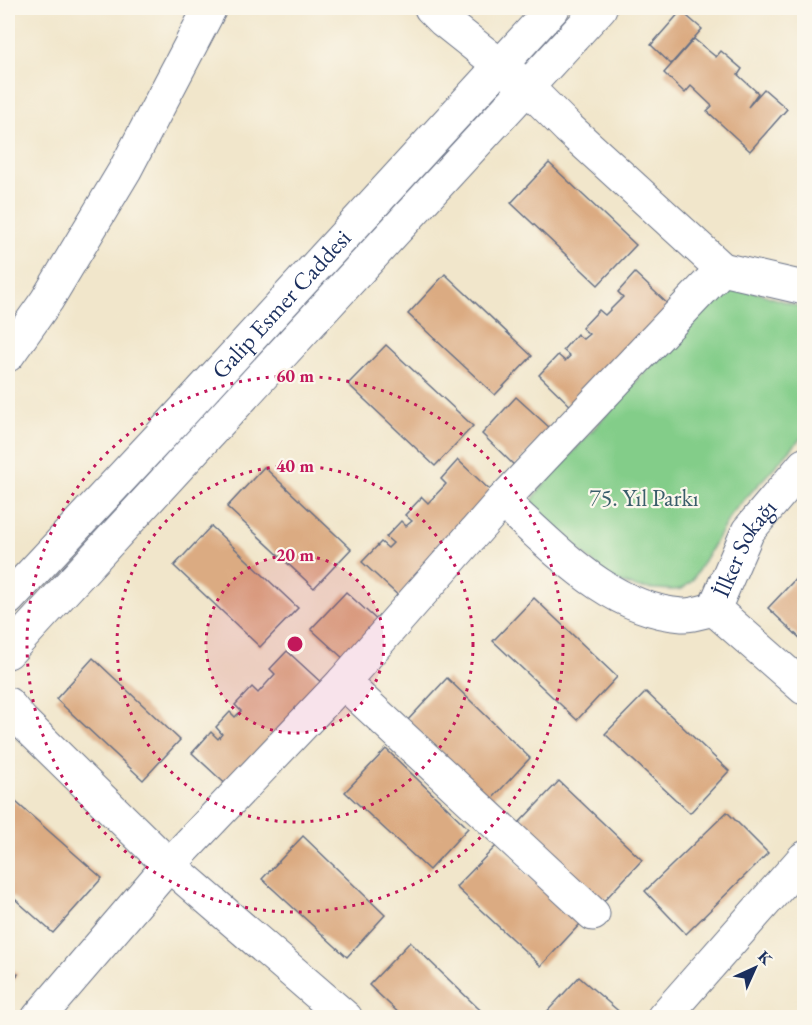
<svg xmlns="http://www.w3.org/2000/svg" width="812" height="1025" viewBox="0 0 812 1025" font-family="'EB Garamond',serif">
<style>
.green{fill:#83cd89;stroke:#4f7e74;stroke-width:1.5}
.building{fill:#dbab82}
.lines{fill:none;stroke-linecap:round;stroke-linejoin:round}
.minor-casing{stroke:#666f84;stroke-width:35}
.minor{stroke:#fff;stroke-width:33}
.ring{fill:none;stroke:#c2185b;stroke-width:3;stroke-dasharray:3 6}
.labels{text-anchor:middle;stroke-width:4.5;stroke-linejoin:round;paint-order:stroke}
.street-label{font-size:24px;fill:#1b2f5e;stroke:#fbf7ec}
.park-label{font-size:24px;fill:#3a5e6b;stroke:#fbf7ec}
.centre{fill:#c2185b;stroke:#fbf7ec;stroke-width:3}
.ring-label{font-size:18px;text-anchor:middle;font-weight:bold;fill:#c2185b;stroke:#fbf7ec;stroke-width:4.5;stroke-linejoin:round;paint-order:stroke}
</style>
<rect width="100%" height="100%" fill="#fbf7ec"/>
<filter id="ink" filterUnits="userSpaceOnUse"><feTurbulence type="fractalNoise" baseFrequency=".0167" numOctaves="2"/><feDisplacementMap in="SourceGraphic" scale="12" xChannelSelector="R" yChannelSelector="G"/><feConvolveMatrix kernelMatrix="1 2 1 2 8 2 1 2 1" color-interpolation-filters="sRGB"/></filter>
<filter id="wash" filterUnits="userSpaceOnUse"><feTurbulence type="fractalNoise" baseFrequency=".008" numOctaves="4" result="noise"/><feDisplacementMap in="SourceGraphic" scale="24" xChannelSelector="R" yChannelSelector="G"/><feGaussianBlur stdDeviation="1.35" result="paint"/><feColorMatrix in="noise" values="0 0 0 0 0 0 0 0 0 0 0 0 0 0 0 0 0 1.4 0 .05"/><feComposite in="paint" operator="in"/></filter>
<g filter="url(#wash)">
<rect width="100%" height="100%" fill="#f1e6cb"/>
<path class="green" d="M 725,282 L 804,308 L 804,435 L 732,513 L 692,581 L 682,589 L 673,590 L 639,588 L 612,580 L 530,504 L 539,490 Z"/>
<g id="blocks">
<g class="building">
<path d="M 681,11 L 702,29 L 671,64 L 651,45 Z"/>
<path d="M 694,39 L 716,57 L 721,51 L 742,69 L 738,75 L 758,93 L 748,107 L 764,89 L 787,109 L 750,151 L 707,111 L 712,106 L 691,86 L 685,93 L 664,73 Z"/>
<path d="M 549,163 L 636,245 L 598,285 L 511,203 Z"/>
<path d="M 635,273 L 673,309 L 580,415 L 539,375 L 558,355 L 565,361 L 570,356 L 563,350 L 577,334 L 583,339 L 589,334 L 582,328 L 599,310 L 605,315 L 623,297 L 618,292 Z"/>
<path d="M 445,274 L 532,356 L 495,395 L 408,314 Z"/>
<path d="M 386,345 L 473,426 L 435,466 L 348,384 Z"/>
<path d="M 516,397 L 550,428 L 515,466 L 482,434 Z"/>
<path d="M 458,460 L 496,496 L 434,553 L 441,559 L 404,601 L 362,562 L 381,542 L 388,548 L 393,543 L 386,537 L 401,521 L 406,526 L 412,521 L 405,515 L 422,497 L 428,503 L 446,484 L 441,479 Z"/>
<path d="M 264,467 L 351,549 L 314,588 L 227,507 Z"/>
<path d="M 211,526 L 298,608 L 260,647 L 174,566 Z"/>
<path d="M 804,570 L 804,642 L 768,608 Z"/>
<path d="M 346,592 L 380,623 L 345,660 L 311,629 Z"/>
<path d="M 534,598 L 617,677 L 577,720 L 493,641 Z"/>
<path d="M 287,651 L 325,686 L 233,791 L 192,753 L 211,732 L 218,739 L 222,734 L 216,727 L 230,712 L 235,717 L 241,711 L 235,705 L 252,687 L 258,693 L 275,674 L 270,669 Z"/>
<path d="M 93,658 L 180,740 L 143,780 L 56,699 Z"/>
<path d="M 447,678 L 530,758 L 491,800 L 407,721 Z"/>
<path d="M 646,692 L 729,771 L 690,813 L 605,734 Z"/>
<path d="M 386,749 L 468,828 L 429,870 L 345,792 Z"/>
<path d="M 559,781 L 642,860 L 603,902 L 518,824 Z"/>
<path d="M 8,795 L 102,878 L 53,933 L 8,893 Z"/>
<path d="M 727,812 L 768,853 L 686,934 L 645,891 Z"/>
<path d="M 303,836 L 385,915 L 347,957 L 262,879 Z"/>
<path d="M 497,845 L 580,924 L 541,966 L 456,887 Z"/>
<path d="M 410,942 L 477,1007 L 488,1017 L 403,1017 L 369,985 Z"/>
<path d="M 8,965 L 18,974 L 8,986 Z"/>
<path d="M 579,977 L 623,1015 L 621,1017 L 542,1017 Z"/>
</g>
</g>
</g>
<g filter="url(#ink)">
<use href="#blocks" fill-opacity="0" stroke="#666f84" stroke-width="1.5"/>
<g class="lines">
<defs>
<g id="minor">
<path d="M 722,269 L 804,288"/>
<path d="M 8,355 L 47,300 L 125,170 L 210,8"/>
<path d="M 502,501 C 554,547 609,610 682,615 C 692,616 704,611 714,609 L 804,688"/>
<path id="s1" d="M 8,599 L 166,430 L 553,8"/>
<path id="s2" d="M 714,609 L 748,531 L 804,465"/>
<path d="M 8,652 L 600,8"/>
<path d="M 343,682 L 593,914"/>
<path d="M 8,704 L 22,721 L 169,865 L 346,1018"/>
<path d="M 38,1018 L 169,865 L 343,682 L 502,501 L 722,269 L 568,128 L 526,86 L 443,20 L 431,8"/>
<path d="M 663,1018 L 804,858"/>
</g>
</defs>
<use href="#minor" class="minor-casing"/>
<use href="#minor" class="minor"/>
</g>
</g>
<circle cx="295" cy="644" r="89" fill="#c2185b" fill-opacity=".12"/>
<g class="ring">
<circle cx="295" cy="644" r="89"/>
<circle cx="295" cy="644" r="178"/>
<circle cx="295" cy="644" r="268"/>
</g>
<g class="labels">
<g class="street-label">
<text dy="8" stroke="none"><textPath href="#s1" startOffset="402">Galip Esmer Caddesi</textPath></text>
<text dy="8" stroke="none"><textPath href="#s2" startOffset="68">İlker Sokağı</textPath></text>
</g>
<g class="park-label">
<text x="644" y="506">75. Yıl Parkı</text>
</g>
</g>
<circle cx="295" cy="644" r="9" class="centre"/>
<g class="ring-label">
<text x="295" y="382">60 m</text>
<text x="295" y="472">40 m</text>
<text x="295" y="561">20 m</text>
</g>
<rect width="812" height="1025" fill="none" stroke="#fbf7ec" stroke-width="30"/>
<g transform="translate(755 968) rotate(45)" stroke="#fbf7ec" stroke-width="4.5" paint-order="stroke">
<path d="M0-4.5L10 22L0 15L-10 22Z" fill="#1b2f5e"/>
<text y="-9" font-size="16" font-weight="bold" text-anchor="middle" fill="#1b2f5e">K</text>
</g>
</svg>
